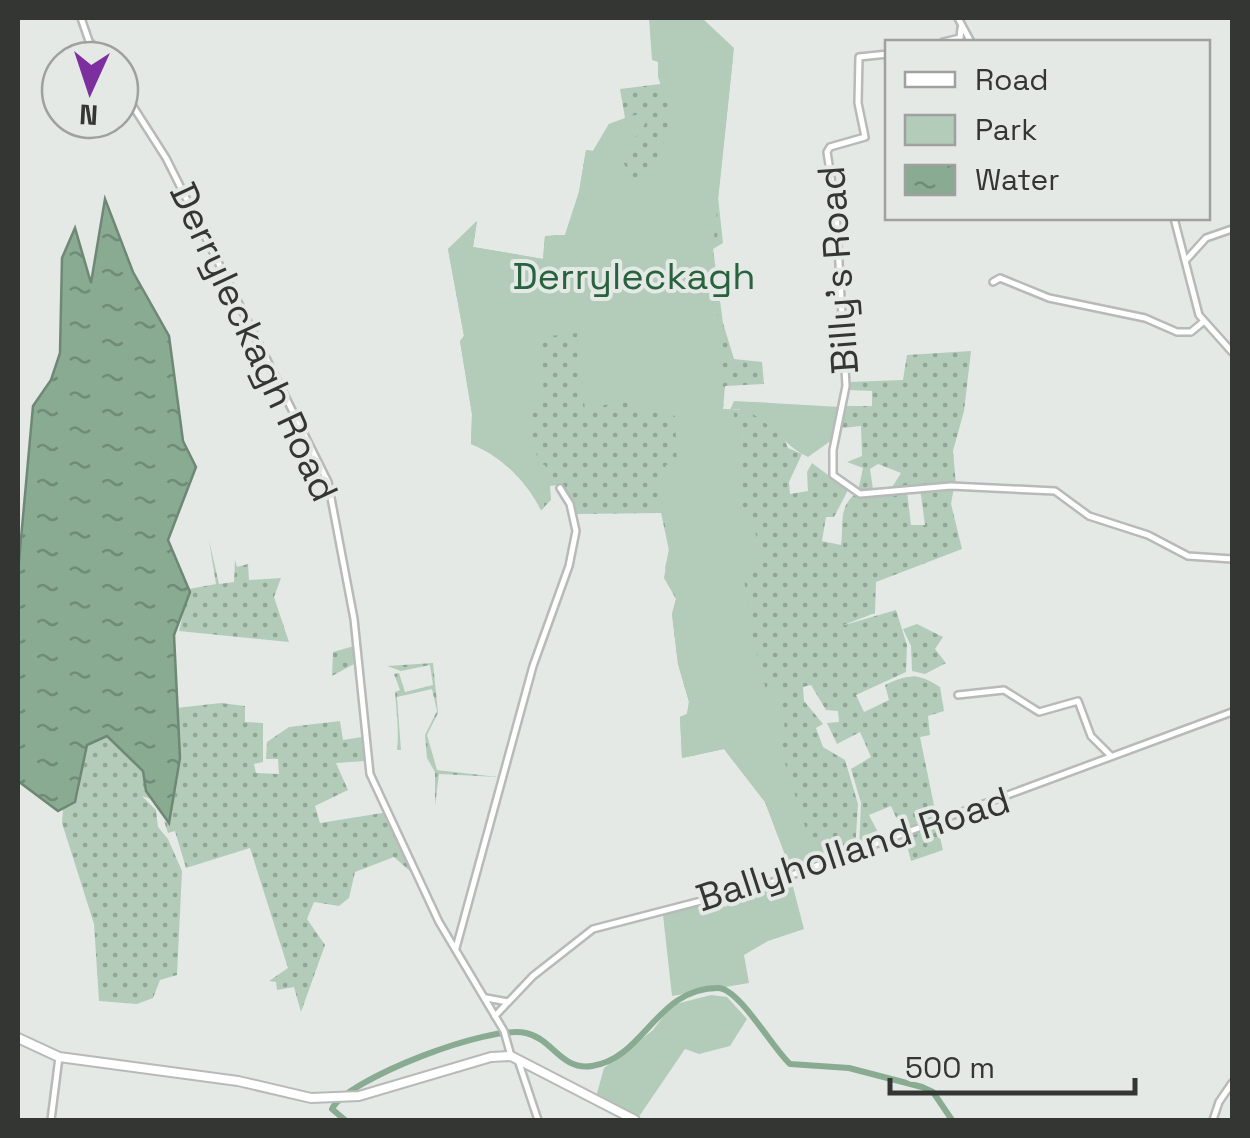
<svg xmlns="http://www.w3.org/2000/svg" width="1250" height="1138" viewBox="0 0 1250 1138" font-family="'Space Grotesk',sans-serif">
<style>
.grass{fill:url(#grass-dots)}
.green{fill:#b2ccb9}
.water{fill:url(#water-ripples);stroke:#6f8876;stroke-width:2.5}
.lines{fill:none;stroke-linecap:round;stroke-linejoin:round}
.river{stroke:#88ab92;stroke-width:6}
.minor-casing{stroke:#b7bab8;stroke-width:10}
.major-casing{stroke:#b7bab8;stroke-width:12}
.minor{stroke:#fff;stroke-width:5}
.major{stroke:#fff;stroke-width:8}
.labels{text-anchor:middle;stroke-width:8;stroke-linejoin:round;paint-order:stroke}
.street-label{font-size:38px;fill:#343634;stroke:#e4e9e6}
.park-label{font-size:38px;fill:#29623f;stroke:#e4e9e6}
</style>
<defs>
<pattern id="grass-dots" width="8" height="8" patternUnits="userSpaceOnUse" patternTransform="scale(2.5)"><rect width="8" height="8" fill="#b2ccb9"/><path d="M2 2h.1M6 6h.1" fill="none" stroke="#92a697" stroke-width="1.8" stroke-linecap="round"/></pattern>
<pattern id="water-ripples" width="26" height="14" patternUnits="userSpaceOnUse" patternTransform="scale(2.5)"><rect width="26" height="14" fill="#88ab92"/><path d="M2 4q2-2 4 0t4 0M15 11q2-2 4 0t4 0" fill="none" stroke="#708c78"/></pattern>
</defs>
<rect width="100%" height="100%" fill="#e4e9e6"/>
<g class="grass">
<path d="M 733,57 L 718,197 L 723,243 L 713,249 L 723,323 L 734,359 L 762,362 L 764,384 L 725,386 L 723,409 L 748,410 L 751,402 L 769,403 L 788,448 L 802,454 L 789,482 L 790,494 L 808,491 L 807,472 L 812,463 L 848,490 L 834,517 L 826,517 L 822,541 L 841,545 C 844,522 838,509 855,494 L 907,491 L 911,525 L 925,525 L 920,488 L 954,487 L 951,504 L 962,549 L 876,582 L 875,613 L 841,626 L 896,610 L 907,645 L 906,672 L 856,695 L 864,712 L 889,700 L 885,685 C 909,674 918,673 940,687 L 944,711 L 928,716 L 930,735 L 920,737 L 937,820 L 903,833 L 891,806 L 869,815 L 882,840 L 859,849 L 861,803 L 851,769 L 871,757 L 860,732 L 837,744 L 827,723 L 839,722 L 838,711 L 826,710 L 811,685 L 803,687 L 804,701 L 823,724 L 816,728 L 823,747 L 845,760 L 858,804 L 855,851 L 792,873 L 765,802 L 724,749 L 682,758 L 680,717 L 687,714 L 689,702 L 678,664 L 672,614 L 676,599 L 664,578 L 669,550 L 661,513 L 575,514 L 557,485 L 550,486 L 551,500 L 541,510 C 526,480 501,456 471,444 L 472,414 L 460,341 L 464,336 L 448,249 L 477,221 L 473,247 L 543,259 L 545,236 L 565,235 L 579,192 L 586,150 L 593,151 L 609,124 L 625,118 L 620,89 L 660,84 Z"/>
<path d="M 971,351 L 964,411 L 953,451 L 956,485 L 891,489 L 901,473 L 878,464 L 870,469 L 873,489 L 858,491 L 863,468 L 847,462 L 862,456 L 861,426 L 842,428 L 845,406 L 872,406 L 872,391 L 848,390 L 849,382 L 903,380 L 907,355 Z"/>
<path d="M 209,540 L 219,584 L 234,582 L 235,560 L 237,567 L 248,564 L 249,580 L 281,578 L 274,597 L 289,642 L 179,631 L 189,589 L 216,584 Z"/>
<path d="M 917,624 L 943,637 L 935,649 L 946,663 L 925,674 L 912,671 L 911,646 L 903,629 Z"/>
<path d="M 354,646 L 354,664 L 332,676 L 333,652 Z"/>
<path d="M 433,663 L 438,713 L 427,735 L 437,770 L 498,777 L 439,774 L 435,806 L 435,772 L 427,758 L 425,735 L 437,711 L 432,689 L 397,697 L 401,750 L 397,750 C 399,732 397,716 395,692 L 400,690 L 394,674 L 399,673 L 405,692 L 433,685 L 430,665 L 401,671 L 387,666 Z"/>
<path d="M 221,703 L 245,706 L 245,722 L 263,723 L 263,762 L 254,764 L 256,773 L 279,774 L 278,759 L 266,759 L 267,742 L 289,727 L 340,721 L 343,740 L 362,737 L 365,761 L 336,763 L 348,790 L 315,806 L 320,823 L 382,813 L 388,816 L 411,872 L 394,857 L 355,872 L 349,898 L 339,906 L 314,902 L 307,919 L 325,945 L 301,1012 L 294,987 L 277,990 L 276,982 L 269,981 L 288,968 L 250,848 L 186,868 L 175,831 L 168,833 L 164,821 L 169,823 L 180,758 L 176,708 Z"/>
<path d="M 107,735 L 143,771 L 151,799 L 142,796 L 156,810 L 158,827 L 168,839 L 182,871 L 177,975 L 160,980 L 153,998 L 137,1004 L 99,1001 L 94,924 L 62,823 L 63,809 L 75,803 L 78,795 L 87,745 Z"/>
<path d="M 937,825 L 943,850 L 911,861 L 905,838 Z"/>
</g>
<g class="green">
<path d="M 649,18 L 702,18 L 734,48 L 713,248 L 723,409 L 730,410 L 734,401 L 840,407 L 832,440 L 808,457 C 781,445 763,409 733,409 L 743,467 L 740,483 L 744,521 L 750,522 L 760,544 L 760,567 L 743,571 L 751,631 L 767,694 L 779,691 L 786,735 L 777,738 L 817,864 L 792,873 L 765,802 L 724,749 L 682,758 L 680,717 L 687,714 L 689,702 L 678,664 L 672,614 L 676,599 L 665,568 L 669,550 L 659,489 L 666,465 L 677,463 L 675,416 L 621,401 L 585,410 L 577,333 L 541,337 L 544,400 L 525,409 L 539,464 L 545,465 L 551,500 L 544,502 L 544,508 L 541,510 C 526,480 501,456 471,444 L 472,414 L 460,341 L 464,336 L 448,249 L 477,221 L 473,247 L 543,259 L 545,236 L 565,235 L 579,192 L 586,150 L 593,151 L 609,124 L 644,112 L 648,117 C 643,132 629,142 621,159 L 637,185 L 647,178 L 674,121 L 658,77 L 658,62 L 652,60 Z"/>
<path d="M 791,879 L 804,929 L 768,941 L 744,955 L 749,983 L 672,996 L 663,915 L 716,902 L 726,907 L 732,897 Z"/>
<path d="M 711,995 L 727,997 L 747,1019 L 730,1046 L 699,1054 L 685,1049 L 638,1118 L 596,1097 L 604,1068 L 653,1030 L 672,1005 Z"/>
</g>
<path class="water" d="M 105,199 L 133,272 L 169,336 L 183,441 L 196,467 L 168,540 L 190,592 L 174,635 L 180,758 L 169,823 L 146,791 L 143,771 L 107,736 L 87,745 L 75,802 L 58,811 L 18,781 L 18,572 L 33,406 L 51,380 L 60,353 L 62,258 L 75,228 L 91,283 Z"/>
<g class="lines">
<path class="river" d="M 345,1120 L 332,1109 C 347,1079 490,1024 526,1033 C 553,1039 561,1071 592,1066 C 645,1058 656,988 718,988 C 739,988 773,1049 790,1064 L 849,1068 L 922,1087 L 933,1092 L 952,1120"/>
<defs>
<g id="minor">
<path d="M 81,18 L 89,41 L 105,60"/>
<path d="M 958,18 L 971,42"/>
<path d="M 943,42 L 960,38 L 961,28"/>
<path d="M 888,54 L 859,57 L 858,103 L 865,137 L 830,147 L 827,152 L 836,210 L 846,386 L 833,450 L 833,475 L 860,494 L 951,486 L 1055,491 L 1089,516 L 1148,535 L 1188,556 L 1232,559"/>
<path d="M 120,86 L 166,158 L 328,482 L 354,619 L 370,774 L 439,922 L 504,1031 L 511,1056"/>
<path d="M 1174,218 L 1199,315 L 1232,352"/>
<path d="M 1187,259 L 1206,238 L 1232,229"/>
<path d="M 993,282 L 1000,278 L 1049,298 L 1145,318 L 1177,332 L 1191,332 L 1203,322"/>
<path d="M 958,695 L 1004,690 L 1039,712 L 1078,701 L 1091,736 L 1110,755"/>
<path d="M 456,948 L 533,666 L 569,566 L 576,531 L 570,504 L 560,488"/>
<path d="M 486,998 L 508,1002"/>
<path d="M 495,1016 L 533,976 L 593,929 L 770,883 L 1232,712"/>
<path d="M 518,1060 L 538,1120"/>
<path d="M 51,1120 L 59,1057"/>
<path d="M 1213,1120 L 1219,1102 L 1232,1083"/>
</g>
<path id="major" d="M 18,1038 L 59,1057 L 238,1081 L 311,1098 L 359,1096 L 491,1057 L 511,1056 L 635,1120"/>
</defs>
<use href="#minor" class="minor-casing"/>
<use href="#major" class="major-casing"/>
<use href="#minor" class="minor"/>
<use href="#major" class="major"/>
</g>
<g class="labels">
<g class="street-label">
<text transform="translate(838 270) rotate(-94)" y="13">Billy's Road</text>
<text transform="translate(254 342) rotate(65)" y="13">Derryleckagh Road</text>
<text transform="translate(853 849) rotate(-18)" y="13">Ballyholland Road</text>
</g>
<g class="park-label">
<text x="634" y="289">Derryleckagh</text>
</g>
</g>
<rect width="1250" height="1138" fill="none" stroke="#343634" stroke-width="40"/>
<rect x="885" y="40" width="325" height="180" fill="#e4e9e6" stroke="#9ea19f" stroke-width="2.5"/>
<rect x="905" y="72" width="50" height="15" fill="#ffffff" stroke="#9ea19f" stroke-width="2.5"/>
<text x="975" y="90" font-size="30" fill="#343634">Road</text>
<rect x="905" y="115" width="50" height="30" fill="#b2ccb9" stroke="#9ea19f" stroke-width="2.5"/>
<text x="975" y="140" font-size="30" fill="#343634">Park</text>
<rect x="905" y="165" width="50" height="30" fill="url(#water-ripples)" stroke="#9ea19f" stroke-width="2.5"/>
<text x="975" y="190" font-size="30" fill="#343634">Water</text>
<g transform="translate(90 90) rotate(183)"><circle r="48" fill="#e4e9e6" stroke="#9ea19f" stroke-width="2.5"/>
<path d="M0-8L18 38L0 25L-18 38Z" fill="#7d2fa0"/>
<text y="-15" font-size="28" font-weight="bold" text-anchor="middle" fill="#343634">N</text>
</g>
<path d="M890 1078v15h245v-15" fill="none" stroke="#343634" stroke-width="5"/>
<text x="905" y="1078" font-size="30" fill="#343634" stroke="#e4e9e6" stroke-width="8" paint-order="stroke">500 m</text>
</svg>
